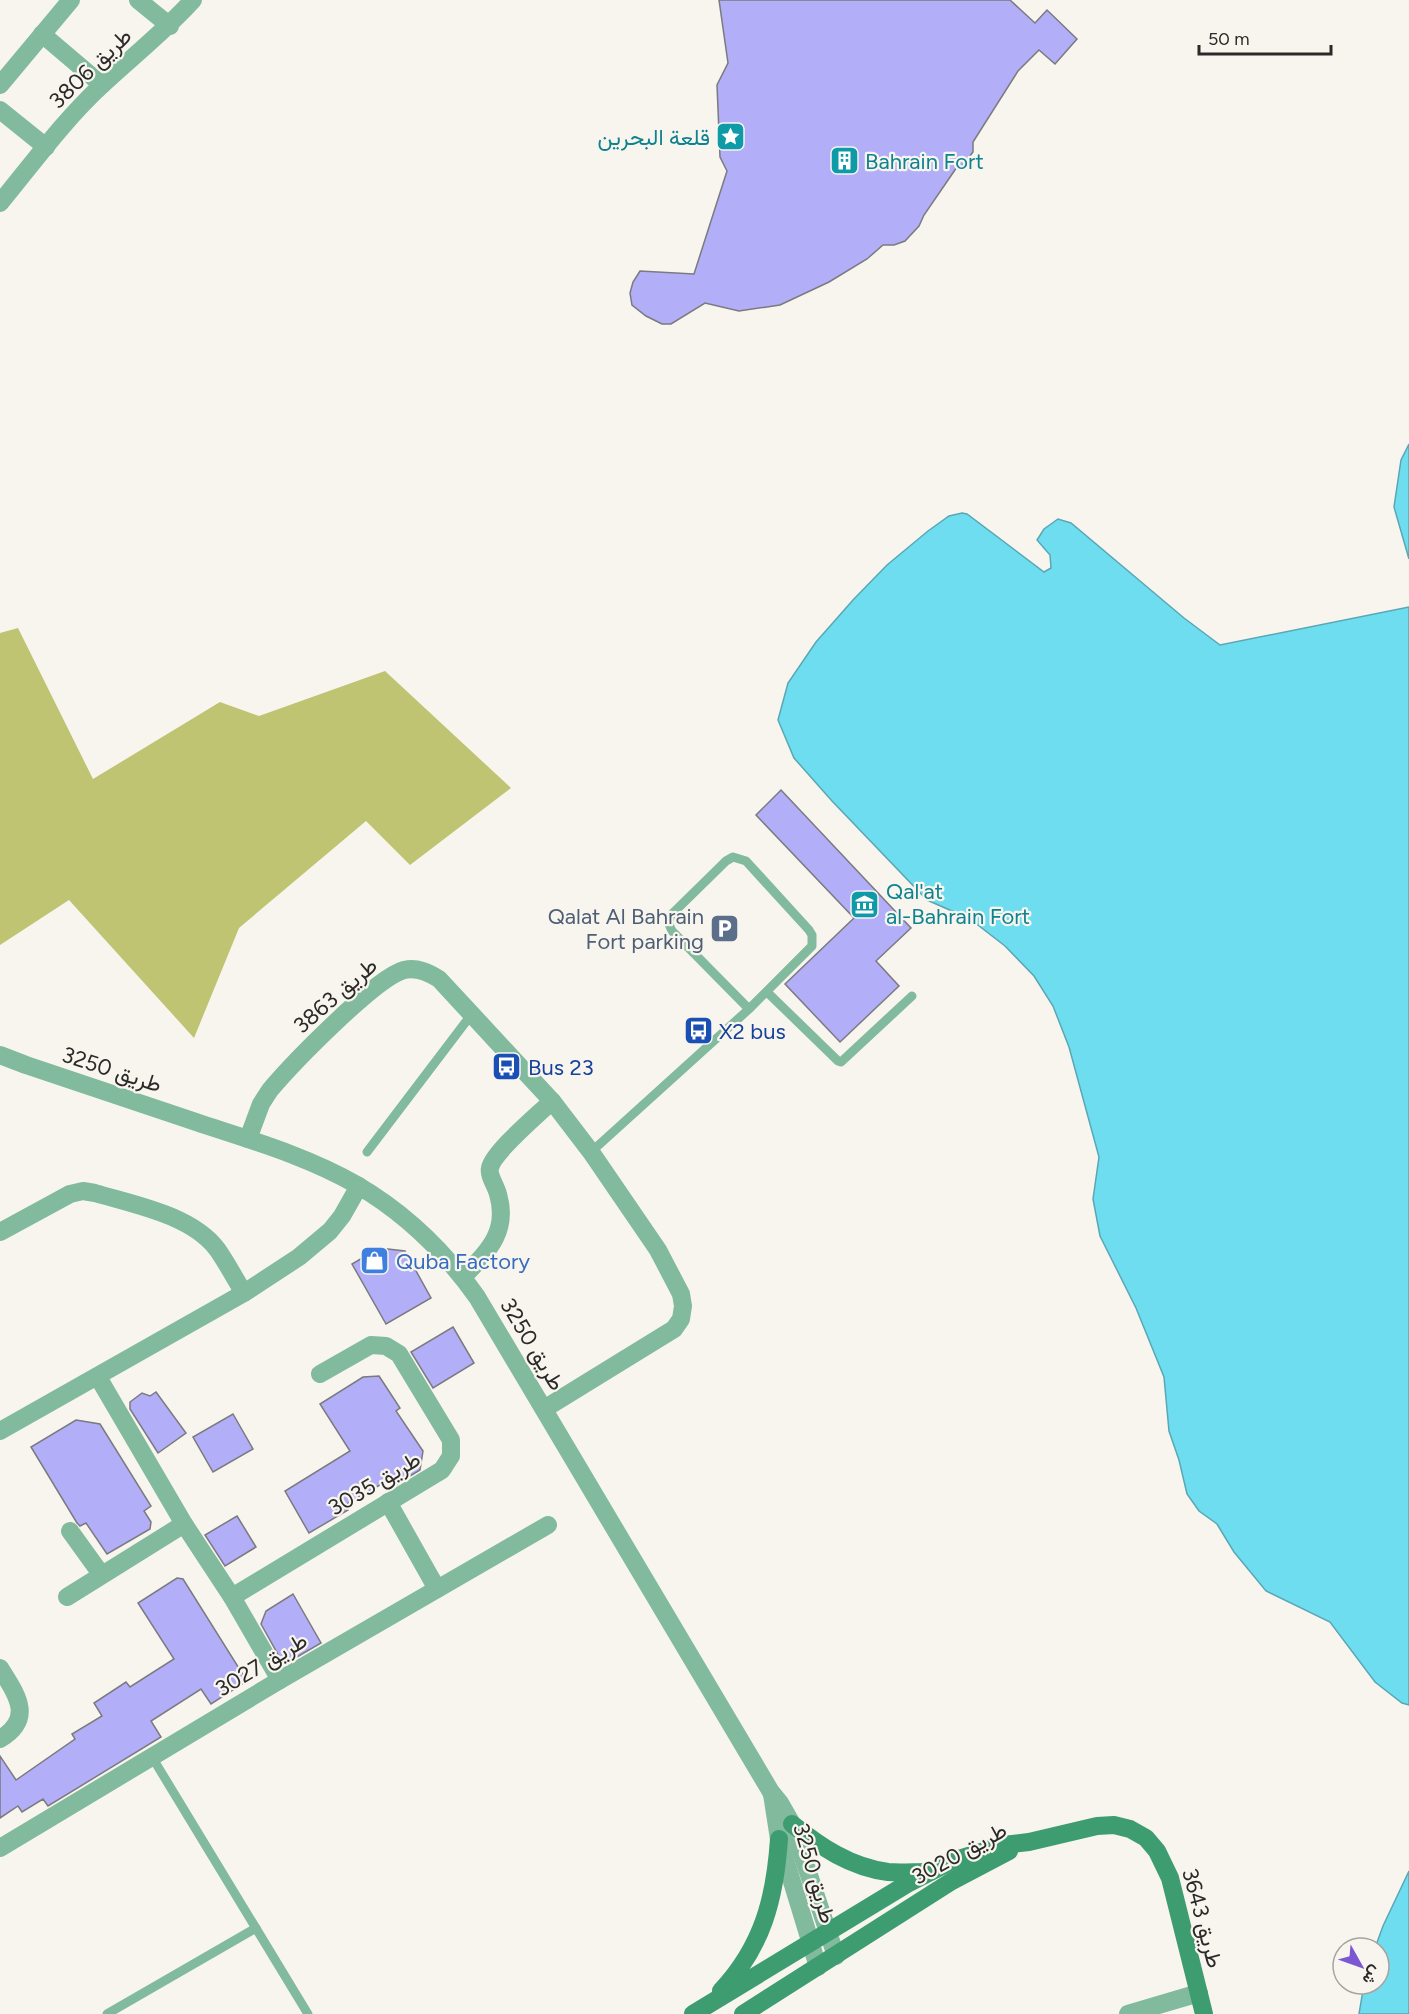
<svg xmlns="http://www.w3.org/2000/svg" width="1409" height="2014" viewBox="0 0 1409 2014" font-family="Figtree,Vazirmatn,sans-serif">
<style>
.forest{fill:#bfc472}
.water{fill:#6eddf0;stroke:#5aa7b4;stroke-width:1.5}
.building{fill:#b2aef8;stroke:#7a7a7f;stroke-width:1.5}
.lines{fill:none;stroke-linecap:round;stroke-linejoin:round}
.lane{stroke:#81ba9c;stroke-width:9}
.street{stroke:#81ba9c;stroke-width:18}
.secondary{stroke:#3d9c70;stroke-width:18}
.labels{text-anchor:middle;stroke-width:4.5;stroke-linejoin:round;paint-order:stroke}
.street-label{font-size:22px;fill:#2b2a28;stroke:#f8f5ef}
.culture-label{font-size:22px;fill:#0d838f;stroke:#f8f5ef;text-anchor:start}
.service-label{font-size:22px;fill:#4e5e75;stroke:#f8f5ef;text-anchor:end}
.transit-label{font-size:22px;fill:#164399;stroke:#f8f5ef;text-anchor:start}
.shop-label{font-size:22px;fill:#366cbe;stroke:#f8f5ef;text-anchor:start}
</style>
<rect width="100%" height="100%" fill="#f8f5ef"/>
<path class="forest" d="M 18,628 L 93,779 L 220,702 L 259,716 L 385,671 L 511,788 L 410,865 L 366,821 L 239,928 L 194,1038 L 69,900 L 0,945 L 0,633 Z"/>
<g class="water">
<path d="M 1409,444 L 1409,559 L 1394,507 L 1401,460 Z"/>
<path d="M 962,513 L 967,514 L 1044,572 L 1051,568 L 1050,555 L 1037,540 L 1044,529 L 1058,519 L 1071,523 L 1184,618 L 1220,645 L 1409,607 L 1409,1705 L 1402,1703 L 1375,1682 L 1330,1622 L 1266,1591 L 1234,1552 L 1217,1524 L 1199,1511 L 1187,1494 L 1179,1460 L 1169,1431 L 1164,1377 L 1136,1308 L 1100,1236 L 1093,1199 L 1099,1157 L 1069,1047 L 1053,1006 L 1034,976 L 1005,946 L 970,919 L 927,900 L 832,801 L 794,758 L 778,720 L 788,683 L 816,642 L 853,600 L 887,565 L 928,531 L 949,516 Z"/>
<path d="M 1409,1871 L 1409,2014 L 1359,2014 L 1364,1984 L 1379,1984 L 1379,1948 L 1375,1948 L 1383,1926 Z"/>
</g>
<g class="building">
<path d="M 719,0 L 1010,0 L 1035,23 L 1047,10 L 1077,39 L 1055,64 L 1039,50 L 1018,71 L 973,142 L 973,152 L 963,165 L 957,167 L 924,215 L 919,226 L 905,241 L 894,245 L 883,245 L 867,259 L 829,282 L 780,305 L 739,311 L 705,303 L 671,324 L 662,324 L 646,316 L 632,305 L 630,293 L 633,282 L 640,271 L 694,274 L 727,171 L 720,157 L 717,85 L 728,63 Z"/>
<path d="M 781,790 L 911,928 L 876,961 L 899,986 L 840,1042 L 785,984 L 854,918 L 756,815 Z"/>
<path d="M 379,1248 L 405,1251 L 431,1298 L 386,1324 L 352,1264 Z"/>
<path d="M 453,1327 L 474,1363 L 433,1388 L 411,1352 Z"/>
<path d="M 379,1376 L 400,1408 L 396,1411 L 423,1451 L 420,1470 L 397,1484 L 392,1478 L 345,1505 L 348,1510 L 309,1533 L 285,1491 L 350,1451 L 320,1404 L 363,1377 Z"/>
<path d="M 156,1392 L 186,1433 L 158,1453 L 130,1409 L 130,1402 L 142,1393 L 150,1396 Z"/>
<path d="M 233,1414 L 253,1449 L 213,1472 L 193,1437 Z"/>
<path d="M 76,1420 L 100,1424 L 151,1506 L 144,1511 L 151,1522 L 150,1529 L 107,1554 L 86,1523 L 80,1526 L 77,1523 L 31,1447 Z"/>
<path d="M 237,1516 L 256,1547 L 225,1566 L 205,1535 Z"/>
<path d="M 177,1578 L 183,1579 L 247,1681 L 211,1704 L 201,1689 L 151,1721 L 161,1737 L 48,1806 L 43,1799 L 22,1812 L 18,1806 L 0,1818 L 0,1756 L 16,1780 L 75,1739 L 72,1734 L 102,1716 L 94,1703 L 126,1682 L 130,1687 L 174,1659 L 138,1603 Z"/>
<path d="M 293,1594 L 321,1643 L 292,1660 L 280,1658 L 261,1624 L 266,1611 Z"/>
</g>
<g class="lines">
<g class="lane">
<path d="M 767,992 L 838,1061 L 841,1062 L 912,996"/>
<path d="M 367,1152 L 471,1015"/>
<path d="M 591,1152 L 749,1009 L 812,946 L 812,935 L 809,930 L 746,861 L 733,857 L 726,861 L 672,914 L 668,922 L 672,931 L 749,1009"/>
<path d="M 152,1757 L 308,2014"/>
<path d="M 107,2014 L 256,1928"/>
</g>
<g class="street">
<path d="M 138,0 L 170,26"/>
<path d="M 42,34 L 102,85"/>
<path d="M 0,85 L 71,0"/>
<path d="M 0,110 L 46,147"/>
<path d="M 0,203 C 33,163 64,120 102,85 C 133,56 165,31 193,0"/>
<path d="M 0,1055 L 26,1065 C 83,1084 139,1103 196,1122 C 250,1140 307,1156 357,1185 C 405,1213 445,1252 477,1297 L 771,1792 L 780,1803 L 792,1824 L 836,1956"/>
<path d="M 248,1139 L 261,1104 L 270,1090 C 292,1064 375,978 404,970 C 417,967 428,972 439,979 L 552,1101 L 591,1152 L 658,1250 L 681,1294 L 683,1306 L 681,1319 L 674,1329 L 544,1409"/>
<path d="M 0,1232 L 70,1194 L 83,1191 L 95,1193 C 135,1205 191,1215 217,1249 C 227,1263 235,1279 244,1293"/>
<path d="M 463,1277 C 488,1251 509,1232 498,1194 C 496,1186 488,1175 490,1168 C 493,1152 539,1114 552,1101"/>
<path d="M 98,1377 L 184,1524 L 232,1597 L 280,1680"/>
<path d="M 0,1431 L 244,1293 L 299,1257 L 330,1231 L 342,1216 L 359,1186"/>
<path d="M 388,1502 L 437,1589"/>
<path d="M 70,1531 L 101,1574"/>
<path d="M 67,1597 L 184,1524"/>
<path d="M 232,1597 L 442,1470 L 451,1456 L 451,1440 L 399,1354 L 386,1346 L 371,1345 L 320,1374"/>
<path d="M 0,1668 C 16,1694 35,1718 0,1739"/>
<path d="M 772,1794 L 779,1839 L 818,1967"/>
<path d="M 0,1848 L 280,1680 L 548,1525"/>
<path d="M 1128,2014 L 1199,1993"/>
</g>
<g class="secondary">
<path d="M 792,1824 C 821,1847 850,1867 888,1872 C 900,1873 913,1872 926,1872"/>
<path d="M 721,1991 C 763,1946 775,1898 779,1839"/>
<path d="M 693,2014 L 907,1884 L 952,1861 L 1003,1845 L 1029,1842 L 1097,1826 L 1114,1825 L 1130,1829 L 1146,1838 L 1157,1851 L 1170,1878 L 1204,2014"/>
<path d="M 743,2014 L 952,1881 L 1009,1851"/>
</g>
</g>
<defs>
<symbol id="sight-square" viewBox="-11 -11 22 22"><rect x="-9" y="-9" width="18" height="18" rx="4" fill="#0f9aa8" stroke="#f8f5ef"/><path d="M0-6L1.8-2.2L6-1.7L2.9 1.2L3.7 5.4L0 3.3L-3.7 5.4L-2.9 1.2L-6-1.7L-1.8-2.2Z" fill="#fff"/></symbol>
<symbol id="building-square" viewBox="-11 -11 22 22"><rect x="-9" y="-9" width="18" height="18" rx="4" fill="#0f9aa8" stroke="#f8f5ef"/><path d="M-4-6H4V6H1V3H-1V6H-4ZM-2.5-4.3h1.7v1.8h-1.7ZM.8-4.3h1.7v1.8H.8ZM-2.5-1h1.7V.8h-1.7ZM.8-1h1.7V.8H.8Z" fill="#fff"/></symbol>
<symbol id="museum-square" viewBox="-11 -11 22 22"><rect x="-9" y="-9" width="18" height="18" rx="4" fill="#0f9aa8" stroke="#f8f5ef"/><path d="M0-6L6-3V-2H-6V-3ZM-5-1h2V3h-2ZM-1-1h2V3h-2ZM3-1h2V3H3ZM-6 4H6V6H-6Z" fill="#fff"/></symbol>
<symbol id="parking-square" viewBox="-11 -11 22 22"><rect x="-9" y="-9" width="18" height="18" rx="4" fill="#5c6f8a" stroke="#f8f5ef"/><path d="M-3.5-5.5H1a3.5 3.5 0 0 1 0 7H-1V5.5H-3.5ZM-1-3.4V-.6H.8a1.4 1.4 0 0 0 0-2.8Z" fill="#fff"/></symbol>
<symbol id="bus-square" viewBox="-11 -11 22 22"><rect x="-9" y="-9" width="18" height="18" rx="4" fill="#1a4fb4" stroke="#f8f5ef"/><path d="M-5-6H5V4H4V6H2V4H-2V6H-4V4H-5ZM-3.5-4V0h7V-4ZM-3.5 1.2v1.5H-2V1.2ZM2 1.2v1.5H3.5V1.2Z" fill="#fff"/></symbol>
<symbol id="shop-square" viewBox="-11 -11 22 22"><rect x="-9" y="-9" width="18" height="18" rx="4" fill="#3f7fe0" stroke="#f8f5ef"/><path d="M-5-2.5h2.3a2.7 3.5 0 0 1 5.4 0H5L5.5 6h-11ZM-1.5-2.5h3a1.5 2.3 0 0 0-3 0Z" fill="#fff"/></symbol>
</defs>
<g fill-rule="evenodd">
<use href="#sight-square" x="714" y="120" width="33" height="33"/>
<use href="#building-square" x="828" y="144" width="33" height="33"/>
<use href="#museum-square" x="848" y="888" width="33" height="33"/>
<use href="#parking-square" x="708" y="912" width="33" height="33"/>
<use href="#bus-square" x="682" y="1014" width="33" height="33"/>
<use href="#bus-square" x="490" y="1050" width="33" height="33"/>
<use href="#shop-square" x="358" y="1244" width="33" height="33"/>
</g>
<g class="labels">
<g class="street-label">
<text transform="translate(90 68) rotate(-44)" y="8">طريق 3806</text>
<text transform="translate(335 995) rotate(-41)" y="8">طريق 3863</text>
<text transform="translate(112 1069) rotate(18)" y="8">طريق 3250</text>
<text transform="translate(533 1344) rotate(59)" y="8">طريق 3250</text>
<text transform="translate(374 1483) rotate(-31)" y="8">طريق 3035</text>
<text transform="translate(261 1664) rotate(-31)" y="8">طريق 3027</text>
<text transform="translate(959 1853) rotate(-29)" y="8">طريق 3020</text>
<text transform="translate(815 1873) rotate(74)" y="8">طريق 3250</text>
<text transform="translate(1203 1918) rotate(75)" y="8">طريق 3643</text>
</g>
<g class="culture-label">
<text x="710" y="145" text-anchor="end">قلعة البحرين</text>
<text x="865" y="169">Bahrain Fort</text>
<text x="886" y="899">Qal'at<tspan x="886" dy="25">al-Bahrain Fort</tspan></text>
</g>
<g class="service-label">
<text x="704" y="924">Qalat Al Bahrain<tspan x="704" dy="25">Fort parking</tspan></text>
</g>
<g class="transit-label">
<text x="719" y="1039">X2 bus</text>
<text x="528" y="1075">Bus 23</text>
</g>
<g class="shop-label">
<text x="396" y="1269">Quba Factory</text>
</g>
</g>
<g transform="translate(1361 1966) rotate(130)"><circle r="28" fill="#f8f5ef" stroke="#a6a49f" stroke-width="1.5"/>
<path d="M0-4.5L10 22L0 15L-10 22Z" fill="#7b58d2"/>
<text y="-9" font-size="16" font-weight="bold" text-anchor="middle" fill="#2b2a28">ش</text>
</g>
<path d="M1199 45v9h132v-9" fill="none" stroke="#2b2a28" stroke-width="3"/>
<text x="1208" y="45" font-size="18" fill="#2b2a28" stroke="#f8f5ef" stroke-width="4.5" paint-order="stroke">50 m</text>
</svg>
